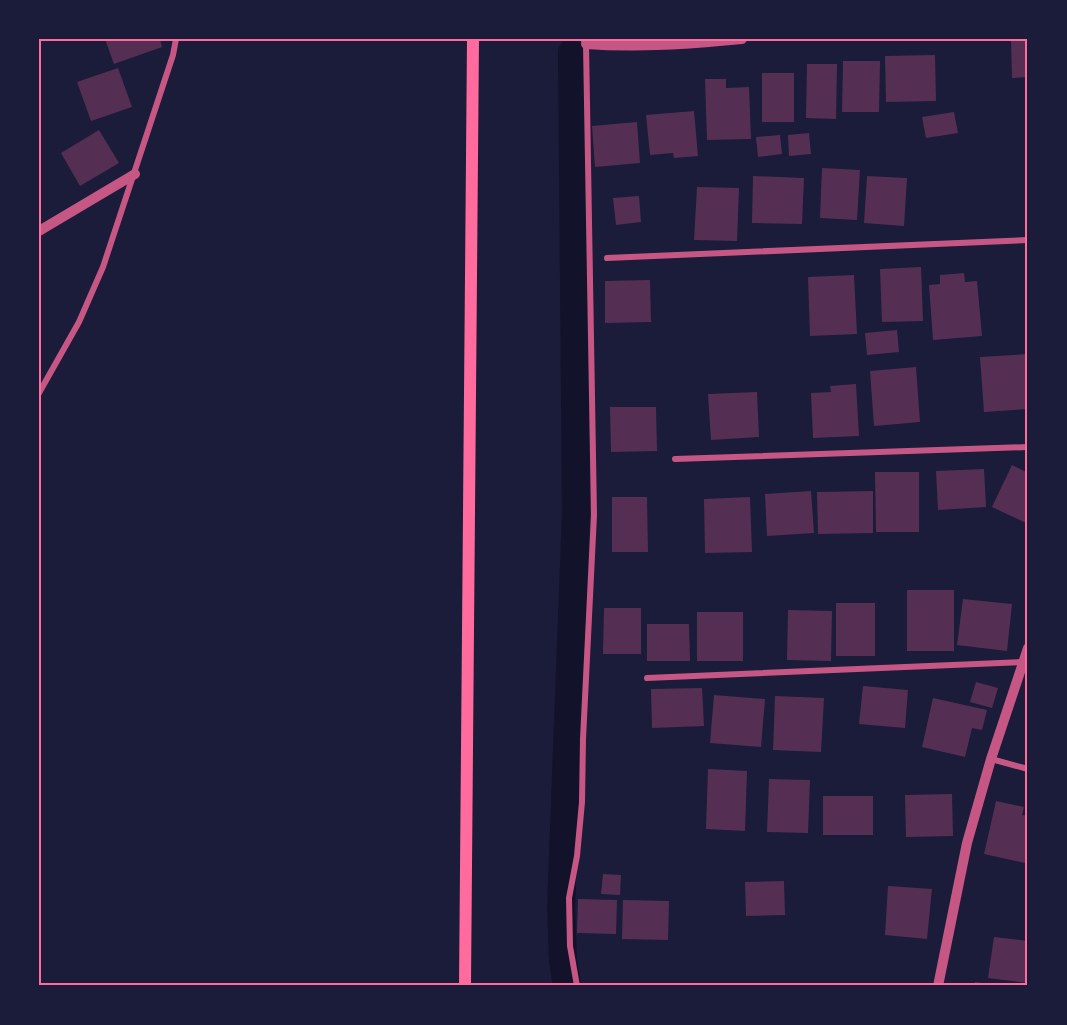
<svg xmlns="http://www.w3.org/2000/svg" width="1067" height="1025" viewBox="0 0 1067 1025" font-family="'Varela Round',sans-serif">
<style>
.lines{fill:none;stroke-linecap:round;stroke-linejoin:round}
.canal{stroke:#12122b;stroke-width:28}
.building{fill:#542f53}
.minor{stroke:#c65784;stroke-width:6}
.tertiary{stroke:#c65784;stroke-width:10}
.secondary{stroke:#ff6b9d;stroke-width:12}
.neatline{fill:none;stroke:#ff6b9d;stroke-width:2}
</style>
<rect width="100%" height="100%" fill="#1b1b3a"/>
<g class="lines">
<path class="canal" d="M 567,986 L 563,960 L 561,908 L 576,512 L 572,52"/>
</g>
<g class="building">
<path d="M 105,39 L 160,39 L 162,47 L 114,64 Z"/>
<path d="M 1011,39 L 1028,39 L 1028,77 L 1012,78 Z"/>
<path d="M 935,55 L 936,101 L 886,102 L 885,56 Z"/>
<path d="M 843,61 L 880,61 L 879,112 L 842,112 Z"/>
<path d="M 807,64 L 837,64 L 836,119 L 806,118 Z"/>
<path d="M 118,68 L 132,107 L 91,121 L 77,82 Z"/>
<rect x="762" y="73" width="32" height="49"/>
<path d="M 705,79 L 726,79 L 726,88 L 749,87 L 751,139 L 707,140 Z"/>
<path d="M 694,111 L 698,156 L 674,158 L 673,153 L 650,155 L 646,115 Z"/>
<path d="M 954,112 L 958,133 L 926,138 L 922,117 Z"/>
<path d="M 637,122 L 640,163 L 595,167 L 592,126 Z"/>
<path d="M 99,130 L 119,163 L 80,186 L 61,153 Z"/>
<path d="M 809,133 L 811,154 L 789,156 L 788,135 Z"/>
<path d="M 780,135 L 782,154 L 758,157 L 756,137 Z"/>
<path d="M 822,168 L 860,170 L 857,220 L 820,218 Z"/>
<path d="M 753,176 L 804,178 L 802,224 L 752,223 Z"/>
<path d="M 867,176 L 907,178 L 904,226 L 864,223 Z"/>
<path d="M 697,187 L 739,188 L 737,241 L 694,240 Z"/>
<path d="M 639,196 L 641,222 L 616,225 L 613,198 Z"/>
<path d="M 921,267 L 923,321 L 882,322 L 880,269 Z"/>
<path d="M 964,273 L 965,282 L 977,281 L 982,336 L 933,340 L 929,285 L 940,284 L 940,275 Z"/>
<path d="M 854,275 L 857,334 L 810,336 L 808,277 Z"/>
<path d="M 650,280 L 651,322 L 605,323 L 605,281 Z"/>
<path d="M 897,330 L 899,352 L 867,355 L 865,333 Z"/>
<path d="M 1028,354 L 1028,409 L 984,412 L 980,357 Z"/>
<path d="M 916,367 L 920,422 L 874,426 L 870,371 Z"/>
<path d="M 856,384 L 859,436 L 813,438 L 811,393 L 831,392 L 830,386 Z"/>
<path d="M 757,392 L 759,437 L 711,440 L 708,394 Z"/>
<path d="M 610,407 L 656,407 L 657,451 L 611,452 Z"/>
<path d="M 1012,465 L 1028,473 L 1028,524 L 992,507 Z"/>
<path d="M 984,469 L 986,507 L 938,510 L 936,471 Z"/>
<path d="M 875,472 L 919,472 L 919,532 L 876,532 Z"/>
<path d="M 811,491 L 814,533 L 767,536 L 765,494 Z"/>
<path d="M 873,491 L 873,533 L 818,534 L 817,492 Z"/>
<path d="M 612,497 L 647,497 L 648,552 L 612,552 Z"/>
<path d="M 750,497 L 752,552 L 705,553 L 704,499 Z"/>
<rect x="907" y="590" width="47" height="61"/>
<path d="M 963,599 L 1012,604 L 1007,651 L 957,645 Z"/>
<rect x="836" y="603" width="39" height="53"/>
<path d="M 604,608 L 641,608 L 641,654 L 603,654 Z"/>
<path d="M 788,610 L 832,611 L 831,661 L 787,660 Z"/>
<rect x="697" y="612" width="46" height="49"/>
<path d="M 647,624 L 689,624 L 690,661 L 647,661 Z"/>
<path d="M 976,682 L 998,688 L 992,708 L 970,702 Z"/>
<path d="M 863,686 L 908,690 L 905,728 L 859,724 Z"/>
<path d="M 702,688 L 704,726 L 652,728 L 651,689 Z"/>
<path d="M 714,695 L 765,699 L 761,747 L 710,743 Z"/>
<path d="M 775,696 L 824,698 L 821,752 L 773,750 Z"/>
<path d="M 933,698 L 987,710 L 982,730 L 972,728 L 965,757 L 922,747 Z"/>
<path d="M 708,769 L 747,771 L 745,831 L 706,829 Z"/>
<path d="M 769,779 L 810,780 L 808,833 L 767,832 Z"/>
<path d="M 952,794 L 953,836 L 906,837 L 905,795 Z"/>
<rect x="823" y="796" width="50" height="39"/>
<path d="M 996,801 L 1024,807 L 1022,815 L 1028,816 L 1028,849 L 1025,863 L 984,854 Z"/>
<path d="M 603,874 L 621,875 L 620,895 L 601,894 Z"/>
<path d="M 784,881 L 785,915 L 746,916 L 745,882 Z"/>
<path d="M 888,886 L 932,889 L 927,939 L 885,935 Z"/>
<path d="M 578,899 L 617,900 L 616,934 L 577,933 Z"/>
<path d="M 623,900 L 669,901 L 668,940 L 622,939 Z"/>
<path d="M 994,937 L 1028,941 L 1028,983 L 988,978 Z"/>
<path d="M 975,982 L 997,985 L 997,986 L 974,986 Z"/>
</g>
<g class="lines">
<g class="minor">
<path d="M 607,258 L 1028,240"/>
<path d="M 39,393 L 79,322 L 103,267 L 173,55 L 176,39"/>
<path d="M 675,459 L 1028,447"/>
<path d="M 647,678 L 1023,662"/>
<path d="M 991,759 L 1028,769"/>
<path d="M 577,986 L 570,946 L 569,898 L 577,856 L 582,802 L 583,739 L 594,515 L 586,44 L 583,39"/>
</g>
<g class="tertiary">
<path d="M 586,44 C 638,48 690,44 742,39"/>
<path d="M 39,231 L 135,174"/>
<path d="M 938,986 L 967,843 L 991,759 L 1028,648"/>
</g>
<path class="secondary" d="M 465,986 L 473,39"/>
</g>
<rect width="1067" height="1025" fill="none" stroke="#1b1b3a" stroke-width="81"/>
<rect x="40" y="40" width="986" height="944" class="neatline"/>
</svg>
